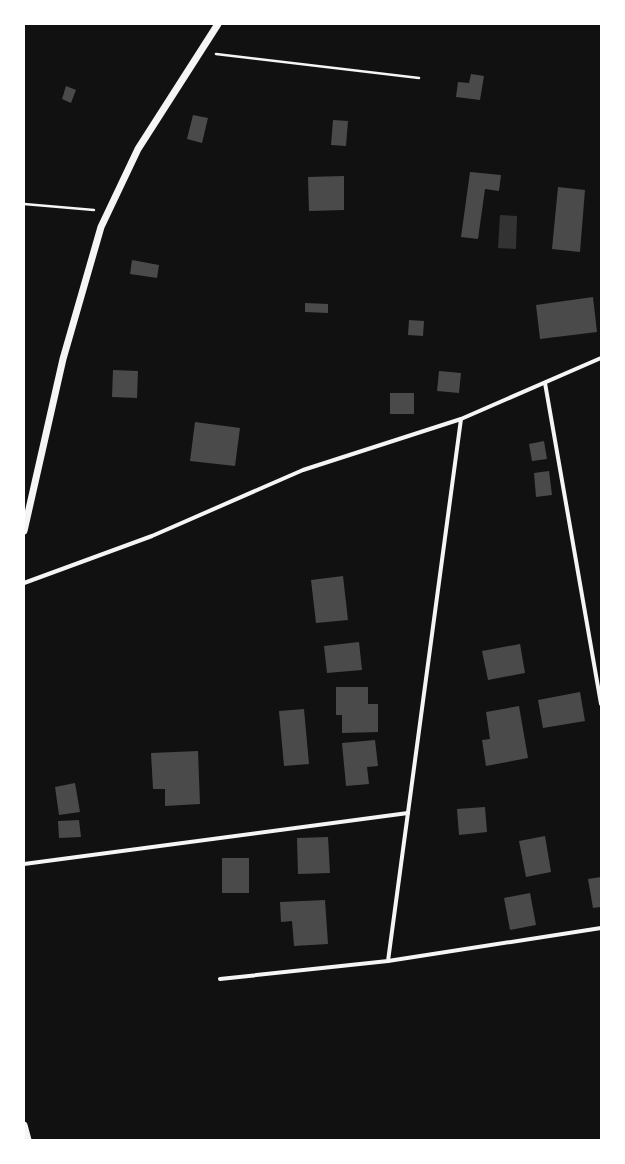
<svg xmlns="http://www.w3.org/2000/svg" width="625" height="1164" viewBox="0 0 625 1164" font-family="'Archivo Narrow',sans-serif">
<style>
.water{fill:#333}
.building{fill:#4a4a4a}
.lines{fill:none;stroke-linecap:round;stroke-linejoin:round}
.path{stroke:#f5f5f5;stroke-width:2.5}
.minor{stroke:#f5f5f5;stroke-width:4}
.tertiary{stroke:#f5f5f5;stroke-width:7}
</style>
<rect width="100%" height="100%" fill="#111"/>
<path class="water" d="M 500,215 L 517,216 L 516,249 L 498,248 Z"/>
<g class="building">
<path d="M 471,74 L 484,76 L 480,100 L 456,97 L 458,82 L 469,83 Z"/>
<path d="M 66,86 L 76,90 L 71,103 L 62,99 Z"/>
<path d="M 193,115 L 208,118 L 202,143 L 187,139 Z"/>
<path d="M 333,120 L 348,121 L 346,146 L 331,145 Z"/>
<path d="M 470,172 L 501,175 L 499,191 L 485,189 L 478,239 L 461,237 Z"/>
<path d="M 344,176 L 344,210 L 309,211 L 308,177 Z"/>
<path d="M 558,187 L 585,190 L 580,252 L 552,249 Z"/>
<path d="M 132,260 L 159,265 L 157,278 L 130,274 Z"/>
<path d="M 593,297 L 597,332 L 540,339 L 536,305 Z"/>
<path d="M 305,303 L 328,304 L 328,313 L 305,312 Z"/>
<path d="M 409,320 L 424,321 L 423,336 L 408,335 Z"/>
<path d="M 113,370 L 138,371 L 137,398 L 112,397 Z"/>
<path d="M 439,371 L 461,373 L 459,393 L 437,391 Z"/>
<rect x="390" y="393" width="24" height="21"/>
<path d="M 195,422 L 240,428 L 235,466 L 190,461 Z"/>
<path d="M 544,441 L 547,459 L 532,461 L 529,444 Z"/>
<path d="M 549,471 L 552,495 L 536,497 L 534,473 Z"/>
<path d="M 343,576 L 348,620 L 316,623 L 311,580 Z"/>
<path d="M 359,642 L 362,670 L 327,673 L 324,646 Z"/>
<path d="M 520,644 L 525,673 L 488,680 L 482,651 Z"/>
<path d="M 336,687 L 368,687 L 368,704 L 378,704 L 378,732 L 342,733 L 342,715 L 336,715 Z"/>
<path d="M 580,692 L 585,721 L 543,728 L 538,700 Z"/>
<path d="M 519,706 L 528,758 L 486,766 L 482,740 L 490,739 L 486,712 Z"/>
<path d="M 304,709 L 309,764 L 284,766 L 279,711 Z"/>
<path d="M 375,740 L 378,766 L 367,767 L 369,784 L 346,786 L 342,743 Z"/>
<path d="M 198,751 L 200,804 L 165,806 L 165,789 L 153,789 L 151,753 Z"/>
<path d="M 75,783 L 80,812 L 59,815 L 55,787 Z"/>
<path d="M 485,807 L 487,832 L 459,835 L 457,809 Z"/>
<path d="M 79,820 L 81,837 L 59,838 L 58,821 Z"/>
<path d="M 545,836 L 551,872 L 526,877 L 519,841 Z"/>
<path d="M 328,837 L 330,873 L 298,874 L 297,838 Z"/>
<rect x="222" y="858" width="27" height="35"/>
<path d="M 601,877 L 601,907 L 593,908 L 588,879 Z"/>
<path d="M 530,893 L 536,925 L 510,930 L 504,898 Z"/>
<path d="M 325,900 L 328,944 L 294,946 L 292,921 L 281,922 L 280,902 Z"/>
</g>
<g class="lines">
<g class="path">
<path d="M 216,54 L 419,78"/>
<path d="M 24,204 L 94,210"/>
</g>
<g class="minor">
<path d="M 545,383 L 601,704"/>
<path d="M 24,583 L 152,536 L 303,470 L 461,419 L 601,358"/>
<path d="M 24,864 L 408,813"/>
<path d="M 388,961 L 461,419"/>
<path d="M 220,979 L 388,961 L 601,928"/>
</g>
<g class="tertiary">
<path d="M 24,531 L 63,359 L 101,227 L 138,149 L 218,24"/>
<path d="M 24,1125 L 28,1140"/>
</g>
</g>
<rect width="625" height="1164" fill="none" stroke="#ffffff" stroke-width="50"/>
</svg>
